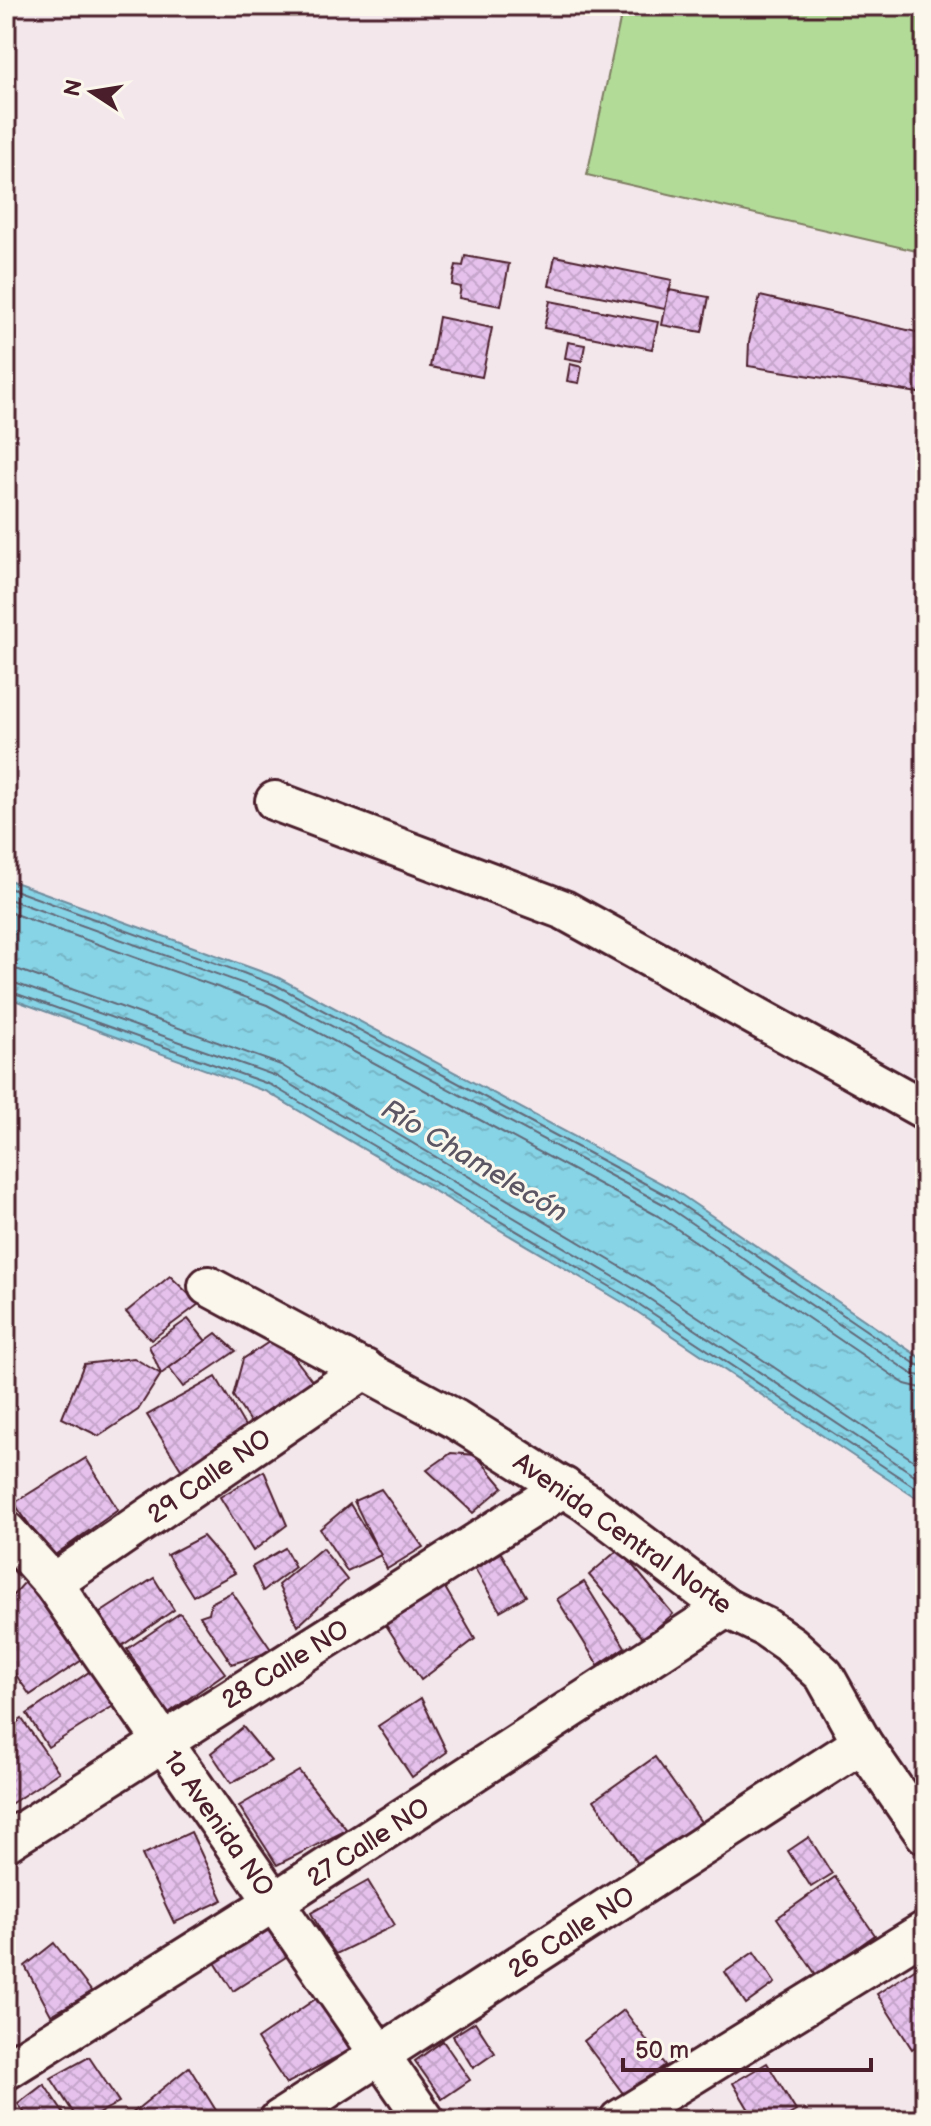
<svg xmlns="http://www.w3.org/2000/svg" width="931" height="2126" viewBox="0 0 931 2126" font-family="'Balsamiq Sans',sans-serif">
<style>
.green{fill:#b2db98;stroke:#7e7d62;stroke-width:2}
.water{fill:url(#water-ripples);stroke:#6f8c9c;stroke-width:2}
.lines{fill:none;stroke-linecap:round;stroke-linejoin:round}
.shore{stroke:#626776;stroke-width:2}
.building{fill:url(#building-cross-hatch);stroke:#4a1f2b;stroke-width:2}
.minor-casing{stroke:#4a1f2b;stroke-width:44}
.minor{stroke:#fbf7ec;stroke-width:38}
.labels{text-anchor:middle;stroke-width:6;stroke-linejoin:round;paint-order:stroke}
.street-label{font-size:26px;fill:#4a1f2b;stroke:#fbf7ec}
.water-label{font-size:28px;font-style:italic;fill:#5c5563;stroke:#fbf7ec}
</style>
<defs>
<pattern id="water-ripples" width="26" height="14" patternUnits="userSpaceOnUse" patternTransform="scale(2)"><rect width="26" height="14" fill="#87d4e7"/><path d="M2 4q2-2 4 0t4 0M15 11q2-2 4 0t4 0" fill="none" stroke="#76b6c6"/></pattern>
<pattern id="building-cross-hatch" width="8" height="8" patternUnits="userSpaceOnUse" patternTransform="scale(2)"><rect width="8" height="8" fill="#e5c1ec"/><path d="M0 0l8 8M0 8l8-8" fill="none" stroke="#c6a5cb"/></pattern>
</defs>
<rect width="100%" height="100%" fill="#f4e7ec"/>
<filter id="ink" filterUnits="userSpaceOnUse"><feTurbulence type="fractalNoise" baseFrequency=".0125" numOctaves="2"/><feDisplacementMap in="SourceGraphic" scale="16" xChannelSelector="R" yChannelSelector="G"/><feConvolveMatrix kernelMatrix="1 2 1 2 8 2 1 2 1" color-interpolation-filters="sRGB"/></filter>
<g filter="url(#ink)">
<path class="green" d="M 623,6 L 925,6 L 925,253 L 587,175 Z"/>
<path class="water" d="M 6,879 L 279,978 L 674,1190 L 925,1361 L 925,1504 L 627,1305 L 267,1092 L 6,997 Z"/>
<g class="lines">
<g class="shore">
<path d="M 6,887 L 276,985 L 670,1197 L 917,1365 L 925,1367"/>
<path d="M 6,898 L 272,994 L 665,1205 L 912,1374 L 925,1377"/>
<path d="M 6,911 L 267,1005 L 658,1216 L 905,1384 L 925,1389"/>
<path d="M 6,968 L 19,970 L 281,1065 L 643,1280 L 925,1468"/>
<path d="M 6,980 L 276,1076 L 636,1290 L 925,1482"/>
<path d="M 6,990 L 271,1085 L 631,1299 L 925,1494"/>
</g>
</g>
<g class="building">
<path d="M 465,256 L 509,264 L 501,306 L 459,298 L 461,287 L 452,285 L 456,265 L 463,266 Z"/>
<path d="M 555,256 L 672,280 L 665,309 L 549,286 Z"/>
<path d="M 669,290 L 709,297 L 702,332 L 662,325 Z"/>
<path d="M 760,296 L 925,334 L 925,394 L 748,366 L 749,342 Z"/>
<path d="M 550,301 L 658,322 L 652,349 L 544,328 Z"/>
<path d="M 439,317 L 492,328 L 482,377 L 430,367 Z"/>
<path d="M 568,342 L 585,345 L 582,361 L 565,358 Z"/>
<path d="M 570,364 L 582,367 L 579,383 L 567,381 Z"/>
<path d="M 170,1276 L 199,1304 L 151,1340 L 126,1312 Z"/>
<path d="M 188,1319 L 206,1341 L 161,1374 L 149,1346 Z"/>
<path d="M 216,1333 L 236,1351 L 183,1387 L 169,1368 Z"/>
<path d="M 278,1336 L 320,1391 L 256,1431 L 233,1396 L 243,1359 Z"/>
<path d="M 134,1358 L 161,1374 L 138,1410 L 99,1436 L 62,1418 L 84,1364 Z"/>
<path d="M 216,1377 L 252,1438 L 182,1471 L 147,1415 Z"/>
<path d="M 451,1453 L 476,1455 L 503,1487 L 473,1513 L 427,1470 Z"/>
<path d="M 86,1458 L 118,1510 L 52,1557 L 14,1503 Z"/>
<path d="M 264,1471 L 287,1525 L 253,1551 L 220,1497 Z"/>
<path d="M 381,1489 L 423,1547 L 387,1569 L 354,1501 Z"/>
<path d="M 350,1504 L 381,1555 L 347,1571 L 320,1529 Z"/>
<path d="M 203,1536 L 235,1573 L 193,1596 L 167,1555 Z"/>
<path d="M 285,1548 L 295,1567 L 263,1591 L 252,1567 Z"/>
<path d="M 322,1548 L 347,1580 L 298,1626 L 278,1585 Z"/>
<path d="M 619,1549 L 673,1614 L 644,1639 L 589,1575 Z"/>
<path d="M 501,1553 L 526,1596 L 500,1611 L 475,1569 Z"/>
<path d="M 154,1578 L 174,1610 L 120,1647 L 100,1613 Z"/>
<path d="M 25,1582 L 85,1658 L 30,1695 L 6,1661 L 6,1603 Z"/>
<path d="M 584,1582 L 625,1647 L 598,1665 L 557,1599 Z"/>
<path d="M 444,1586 L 475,1639 L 421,1680 L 386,1625 Z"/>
<path d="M 232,1592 L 272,1651 L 232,1664 L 200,1616 L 209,1613 L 211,1603 Z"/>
<path d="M 180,1613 L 225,1673 L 167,1714 L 127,1649 Z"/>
<path d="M 92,1670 L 115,1705 L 48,1747 L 27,1714 Z"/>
<path d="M 421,1698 L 447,1752 L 412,1777 L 378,1726 Z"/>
<path d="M 22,1719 L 59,1772 L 6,1807 L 6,1730 Z"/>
<path d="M 243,1727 L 271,1761 L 231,1783 L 211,1753 Z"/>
<path d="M 655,1757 L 701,1822 L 639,1865 L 594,1800 Z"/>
<path d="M 299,1771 L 347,1830 L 277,1865 L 239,1806 Z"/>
<path d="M 191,1832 L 223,1900 L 174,1923 L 142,1855 Z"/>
<path d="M 809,1837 L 832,1874 L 811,1887 L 788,1851 Z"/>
<path d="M 835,1877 L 875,1935 L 817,1976 L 777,1918 Z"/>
<path d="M 368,1881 L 395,1925 L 334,1955 L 311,1913 Z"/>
<path d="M 269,1923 L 286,1957 L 233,1991 L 211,1956 Z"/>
<path d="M 54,1943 L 92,1992 L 51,2015 L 25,1966 Z"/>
<path d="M 754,1952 L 775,1983 L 746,2004 L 725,1972 Z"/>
<path d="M 925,1962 L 925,2040 L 912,2049 L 877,1994 Z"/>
<path d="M 317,1998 L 350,2050 L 286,2084 L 257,2039 Z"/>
<path d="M 624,2010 L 665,2065 L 625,2096 L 584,2041 Z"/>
<path d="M 475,2022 L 495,2053 L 473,2068 L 453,2036 Z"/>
<path d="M 443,2041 L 470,2080 L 442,2099 L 415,2061 Z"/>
<path d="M 89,2057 L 119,2102 L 87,2120 L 78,2120 L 51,2078 Z"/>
<path d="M 767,2063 L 796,2111 L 780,2120 L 755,2120 L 733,2083 Z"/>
<path d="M 189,2067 L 222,2120 L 126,2120 L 125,2119 Z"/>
<path d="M 44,2084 L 68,2120 L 30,2120 L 18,2104 Z"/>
<path d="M 490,2110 L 497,2120 L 475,2120 Z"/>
</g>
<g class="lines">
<defs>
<g id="minor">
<path d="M 275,801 L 564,910 L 925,1110"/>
<path d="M 208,1286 L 455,1419 L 586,1502 L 726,1608 L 765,1627 L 791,1645 L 824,1675 L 862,1743 L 925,1834"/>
<path d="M 6,1531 L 53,1583 L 425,2120"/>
<path d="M 53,1583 L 365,1369"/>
<path d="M 6,1842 L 564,1487"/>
<path d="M 6,2070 L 274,1902 L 726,1608"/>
<path d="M 279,2120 L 862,1743"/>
<path d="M 619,2120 L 925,1931"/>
</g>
</defs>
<use href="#minor" class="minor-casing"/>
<use href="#minor" class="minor"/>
</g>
</g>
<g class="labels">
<g class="street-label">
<text transform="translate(209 1476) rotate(-35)" y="9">29 Calle NO</text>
<text transform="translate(623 1533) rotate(35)" y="9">Avenida Central Norte</text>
<text transform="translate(285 1664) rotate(-32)" y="9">28 Calle NO</text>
<text transform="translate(219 1823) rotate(55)" y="9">1a Avenida NO</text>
<text transform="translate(368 1842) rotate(-33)" y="9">27 Calle NO</text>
<text transform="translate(571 1932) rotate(-33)" y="9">26 Calle NO</text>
</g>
<g class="water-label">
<text transform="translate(475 1160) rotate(31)" y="10">Río Chamelecón</text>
</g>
</g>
<rect width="931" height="2126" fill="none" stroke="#fbf7ec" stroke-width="32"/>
<rect x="16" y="16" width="899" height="2094" fill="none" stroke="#4a1f2b" stroke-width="3" filter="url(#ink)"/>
<g transform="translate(92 92) rotate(282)" stroke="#fbf7ec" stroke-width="6" paint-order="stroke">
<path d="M0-6L14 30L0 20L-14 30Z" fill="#4a1f2b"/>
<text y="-12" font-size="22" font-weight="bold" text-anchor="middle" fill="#4a1f2b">N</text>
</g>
<path d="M623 2058v12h248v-12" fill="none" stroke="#4a1f2b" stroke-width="4"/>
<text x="635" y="2058" font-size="24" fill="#4a1f2b" stroke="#fbf7ec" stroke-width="6" paint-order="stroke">50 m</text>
</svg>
